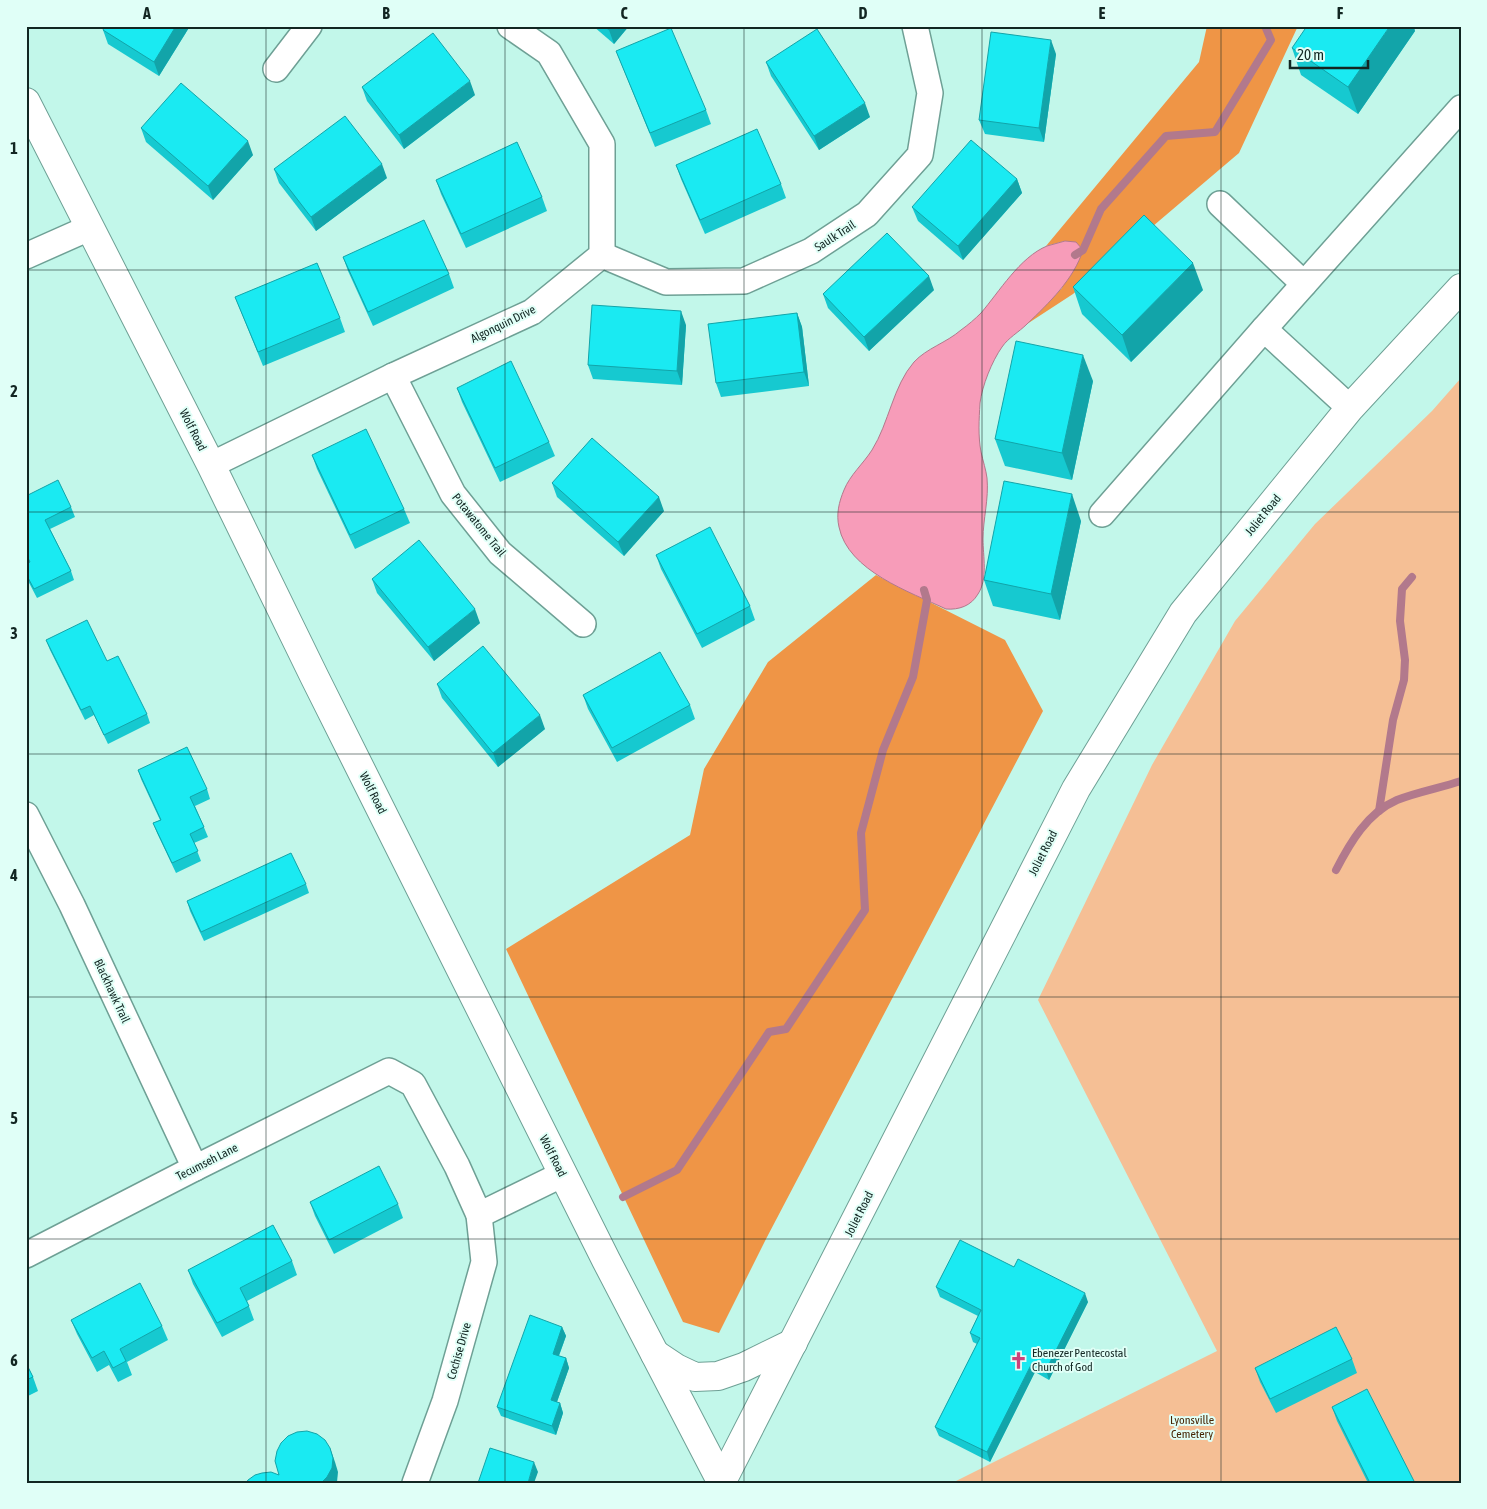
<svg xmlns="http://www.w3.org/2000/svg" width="1487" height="1509" viewBox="0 0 1487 1509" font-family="'Asap Condensed',sans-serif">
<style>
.green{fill:#f5bf95}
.forest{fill:#ef9546}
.water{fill:#f79cb9;stroke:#b2798c}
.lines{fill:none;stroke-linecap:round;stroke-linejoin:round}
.stream{stroke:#b2798c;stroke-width:8}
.street-casing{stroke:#6ea095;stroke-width:28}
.secondary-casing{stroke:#6ea095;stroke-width:30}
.primary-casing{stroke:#6ea095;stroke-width:30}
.street{stroke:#fff;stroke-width:25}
.secondary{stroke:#fff;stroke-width:28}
.primary{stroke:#fff;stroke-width:28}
.wall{fill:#16c9d0}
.shaded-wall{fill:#12a4a9}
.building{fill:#1aeaf2;stroke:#12a4a9}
.grid{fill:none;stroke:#122622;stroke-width:1;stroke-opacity:0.55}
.labels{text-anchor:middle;stroke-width:4;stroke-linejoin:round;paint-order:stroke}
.street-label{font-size:12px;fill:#122622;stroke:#e0fff7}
.poi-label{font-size:12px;fill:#122622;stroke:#e0fff7;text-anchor:start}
.park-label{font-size:12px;fill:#472402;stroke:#e0fff7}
.neatline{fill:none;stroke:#122622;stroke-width:2}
.grid-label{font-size:16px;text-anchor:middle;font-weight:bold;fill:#122622}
</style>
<rect width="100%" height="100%" fill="#c2f7ea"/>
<path class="green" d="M 1461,378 L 1461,1483 L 952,1483 L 1217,1351 L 1038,1000 L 1152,765 L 1235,621 L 1315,524 L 1432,411 Z"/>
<g class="forest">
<path d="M 1207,26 L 1298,26 L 1239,153 L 1073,294 L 1027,324 L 1062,288 L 1076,243 L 1065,241 L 1046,246 L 1199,62 Z"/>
<path d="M 876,575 L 1005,640 L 1043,711 L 766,1239 L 719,1333 L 683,1322 L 506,949 L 690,835 L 704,769 L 768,662 Z"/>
</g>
<path class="water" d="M 1065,241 L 1076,242 L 1083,250 C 1074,279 1049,303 1027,324 C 1019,332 1008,338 1002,347 C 992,361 982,386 980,403 C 979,420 978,436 981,452 C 983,461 986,470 987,478 C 989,499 983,519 983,539 C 983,556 988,579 978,594 C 971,606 959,610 946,609 C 910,592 848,571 839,527 C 836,514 839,502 844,490 C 850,475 863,464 872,450 C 889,423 893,386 914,362 C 927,348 946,343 961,330 C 968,325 975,319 981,313 C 999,292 1020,257 1047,246 C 1053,244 1059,243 1065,241 Z"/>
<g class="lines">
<g class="stream">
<path d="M 1075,255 L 1083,250 L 1101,209 L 1166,136 L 1215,132 L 1271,40 L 1265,26"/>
<path d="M 1379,811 L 1393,720 L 1404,680 L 1405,660 L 1400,621 L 1402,589 L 1412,577"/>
<path d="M 1336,870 C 1350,843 1367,813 1397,800 C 1417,792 1440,788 1461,781"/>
<path d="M 623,1197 L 677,1170 L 769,1032 L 786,1029 L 865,910 L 861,833 L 883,750 L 913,677 L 927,600 L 924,590"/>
</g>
<defs>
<g id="street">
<path d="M 276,69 L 309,26"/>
<path d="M 1220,204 L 1304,284"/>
<path d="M 602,255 L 666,282 L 744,281 L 811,251 L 867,214 L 920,155 L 930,93 L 915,26"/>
<path d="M 26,256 L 89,228"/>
<path d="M 1264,329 L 1461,108"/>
<path d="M 393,376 L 453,494 L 500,553 L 583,624"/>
<path d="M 211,465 L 393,376 L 532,312 L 602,255 L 602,144 L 549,53 L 510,26"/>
<path d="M 1102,514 L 1264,329 L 1350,408"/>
<path d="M 26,815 L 72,905 L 195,1168"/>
<path d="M 479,1215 L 563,1174"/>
<path d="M 26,1255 L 195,1168 L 389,1071 L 413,1084 L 457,1166 L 479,1215 L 484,1262 L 445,1401 L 415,1483"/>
</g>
<path id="secondary" d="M 26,102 L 211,465 L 315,678 L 606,1260 L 722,1483"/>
<g id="primary">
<path d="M 655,1354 L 676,1368 L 695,1377 L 718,1376 L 744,1367 L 793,1343"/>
<path d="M 721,1483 L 1076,789 L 1183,613 L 1350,408 L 1461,288"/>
</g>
</defs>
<use href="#street" class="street-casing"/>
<use href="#secondary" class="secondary-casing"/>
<use href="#primary" class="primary-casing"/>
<use href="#street" class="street"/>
<use href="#secondary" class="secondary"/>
<use href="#primary" class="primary"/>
</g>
<g class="wall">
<path d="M 190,26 L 159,76 L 108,44 L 103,30 Z"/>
<path d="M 593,26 L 629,26 L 614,44 Z"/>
<path d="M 1415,31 L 1358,114 L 1301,75 L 1292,48 Z"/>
<path d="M 616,51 L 706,110 L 711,124 L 655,147 Z"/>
<path d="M 1056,54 L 1044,142 L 985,134 L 979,120 Z"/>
<path d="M 766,62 L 870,117 L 819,150 L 771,76 Z"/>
<path d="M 362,87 L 475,95 L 404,149 L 367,101 Z"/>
<path d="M 141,128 L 253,155 L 213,200 L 146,142 Z"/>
<path d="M 676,165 L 781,184 L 786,198 L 705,234 L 681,179 Z"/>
<path d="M 274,169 L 387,178 L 316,231 L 279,183 Z"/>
<path d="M 1017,179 L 1022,193 L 963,260 L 918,221 L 912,207 Z"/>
<path d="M 436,180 L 542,197 L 547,211 L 466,248 L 441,194 Z"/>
<path d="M 343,257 L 449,274 L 454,288 L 373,326 L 348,271 Z"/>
<path d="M 1073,287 L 1203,290 L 1131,362 L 1082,314 Z"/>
<path d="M 934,290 L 869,351 L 828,308 L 823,294 Z"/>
<path d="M 235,297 L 340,318 L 345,332 L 263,366 Z"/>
<path d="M 797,313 L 802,327 L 809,386 L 721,397 L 716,383 Z"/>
<path d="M 686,325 L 682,385 L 593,379 L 588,365 Z"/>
<path d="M 1093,381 L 1072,480 L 1005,466 L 995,439 Z"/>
<path d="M 457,388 L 549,442 L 555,456 L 500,482 L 462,402 Z"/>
<path d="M 312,455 L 404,509 L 410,523 L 355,549 L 317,469 Z"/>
<path d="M 552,483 L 664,511 L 624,556 L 557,497 Z"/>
<path d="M 26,496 L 71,507 L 75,517 L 50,529 L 71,571 L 74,580 L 37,598 L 26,577 L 26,564 L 29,562 L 26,556 Z"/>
<path d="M 1081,521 L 1060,620 L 993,606 L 984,580 Z"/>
<path d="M 656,555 L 750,606 L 755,620 L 702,648 L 661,569 Z"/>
<path d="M 372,579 L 480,623 L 434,661 L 377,593 Z"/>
<path d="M 46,640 L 107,661 L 147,714 L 150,723 L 108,744 L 94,715 L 85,720 L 50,650 Z"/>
<path d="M 437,684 L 545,729 L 498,767 L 442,698 Z"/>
<path d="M 583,695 L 690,705 L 695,719 L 617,762 L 588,709 Z"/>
<path d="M 138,770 L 207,789 L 210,799 L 195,806 L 208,837 L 194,843 L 201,861 L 176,873 L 157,833 L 153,823 L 160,820 L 141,779 Z"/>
<path d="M 306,884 L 309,893 L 204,941 L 190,911 L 187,901 Z"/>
<path d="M 310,1202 L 398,1204 L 403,1218 L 334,1254 L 315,1216 Z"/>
<path d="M 292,1261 L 297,1275 L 247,1301 L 254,1320 L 222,1337 L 193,1284 L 188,1270 Z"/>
<path d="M 1014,1267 L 1088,1302 L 1049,1380 L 1035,1372 L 990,1462 L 939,1436 L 935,1427 L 977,1344 L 973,1342 L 970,1333 L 978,1316 L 940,1297 L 936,1287 Z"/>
<path d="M 71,1320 L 162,1326 L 168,1340 L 127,1362 L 132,1375 L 118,1382 L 109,1365 L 97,1372 L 77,1334 Z"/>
<path d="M 562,1327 L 566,1336 L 559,1356 L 566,1358 L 569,1368 L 557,1402 L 560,1403 L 563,1413 L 556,1435 L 501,1416 L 497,1407 Z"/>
<path d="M 1352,1359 L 1357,1373 L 1276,1413 L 1260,1382 L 1255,1368 Z"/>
<path d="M 26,1363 L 33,1377 L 38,1391 L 26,1397 Z"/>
<path d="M 1332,1407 L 1415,1483 L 1368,1483 L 1337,1421 Z"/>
</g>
<g class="shaded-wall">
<path d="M 176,26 L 190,26 L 159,76 L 154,62 Z"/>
<path d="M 612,26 L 629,26 L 614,44 L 609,30 Z"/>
<path d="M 1390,26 L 1414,26 L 1415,31 L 1358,114 L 1348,87 Z"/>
<path d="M 1051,40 L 1056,54 L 1044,142 L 1039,128 Z"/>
<path d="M 470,81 L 475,95 L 404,149 L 399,135 Z"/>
<path d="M 865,103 L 870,117 L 819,150 L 814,136 Z"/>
<path d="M 248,141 L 253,155 L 213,200 L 208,186 Z"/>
<path d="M 382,164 L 387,178 L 316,231 L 311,217 Z"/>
<path d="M 1017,179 L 1022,193 L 963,260 L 958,246 Z"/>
<path d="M 1193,263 L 1203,290 L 1131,362 L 1122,335 Z"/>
<path d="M 929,276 L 934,290 L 869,351 L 864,337 Z"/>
<path d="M 681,311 L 686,325 L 682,385 L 677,371 Z"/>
<path d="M 797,313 L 802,327 L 809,386 L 804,372 Z"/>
<path d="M 1083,355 L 1093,381 L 1072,480 L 1062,453 Z"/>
<path d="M 1072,494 L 1081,521 L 1060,620 L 1051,594 Z"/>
<path d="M 659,497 L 664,511 L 624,556 L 618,542 Z"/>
<path d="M 475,609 L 480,623 L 434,661 L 428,647 Z"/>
<path d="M 540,715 L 545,729 L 498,767 L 493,753 Z"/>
<path d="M 1085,1293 L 1088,1302 L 1049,1380 L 1046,1370 Z"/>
<path d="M 562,1327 L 566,1336 L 556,1363 L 553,1354 Z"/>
<path d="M 566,1358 L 569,1368 L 554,1410 L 551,1400 Z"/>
<path d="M 1032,1363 L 1035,1372 L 990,1462 L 987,1452 Z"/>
<path d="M 560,1403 L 563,1413 L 556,1435 L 552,1426 Z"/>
<path d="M 330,1448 L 335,1462 L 338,1472 L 337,1482 L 336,1483 L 321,1483 Z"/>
<path d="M 534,1462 L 538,1472 L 534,1483 L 528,1483 Z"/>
</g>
<g class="building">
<path d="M 105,26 L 176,26 L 154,62 L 103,30 Z"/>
<path d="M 604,26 L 612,26 L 609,30 Z"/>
<path d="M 1307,26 L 1390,26 L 1348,87 L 1292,48 Z"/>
<path d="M 671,28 L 706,110 L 650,133 L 616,51 Z"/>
<path d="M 817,29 L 865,103 L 814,136 L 766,62 Z"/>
<path d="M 991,32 L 1051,40 L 1039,128 L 979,120 Z"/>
<path d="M 433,33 L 470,81 L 399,135 L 362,87 Z"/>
<path d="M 181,83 L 248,141 L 208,186 L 141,128 Z"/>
<path d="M 345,116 L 382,164 L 311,217 L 274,169 Z"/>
<path d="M 757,129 L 781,184 L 700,220 L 676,165 Z"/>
<path d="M 971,140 L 1017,179 L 958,246 L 912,207 Z"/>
<path d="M 517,142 L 542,197 L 461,234 L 436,180 Z"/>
<path d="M 1144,215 L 1193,263 L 1122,335 L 1073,287 Z"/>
<path d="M 424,220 L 449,274 L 368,312 L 343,257 Z"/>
<path d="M 887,233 L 929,276 L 864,337 L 823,294 Z"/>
<path d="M 317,263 L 340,318 L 258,352 L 235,297 Z"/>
<path d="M 592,305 L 681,311 L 677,371 L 588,365 Z"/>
<path d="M 797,313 L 804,372 L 716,383 L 708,324 Z"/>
<path d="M 1016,341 L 1083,355 L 1062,453 L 995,439 Z"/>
<path d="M 511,361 L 549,442 L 495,468 L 457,388 Z"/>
<path d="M 366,429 L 404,509 L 350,535 L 312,455 Z"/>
<path d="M 592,438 L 659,497 L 618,542 L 552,483 Z"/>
<path d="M 58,480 L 71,507 L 45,520 L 71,571 L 34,589 L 26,574 L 26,564 L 30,562 L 26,554 L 26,496 Z"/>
<path d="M 1004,481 L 1072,494 L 1051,594 L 984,580 Z"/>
<path d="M 710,527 L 750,606 L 697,634 L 656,555 Z"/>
<path d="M 419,540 L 475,609 L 428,647 L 372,579 Z"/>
<path d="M 87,620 L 107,661 L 118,656 L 147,714 L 104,735 L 90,706 L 81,710 L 46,640 Z"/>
<path d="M 483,646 L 540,715 L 493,753 L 437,684 Z"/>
<path d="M 660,652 L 690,705 L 612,748 L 583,695 Z"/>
<path d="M 187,747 L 207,789 L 190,797 L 204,827 L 190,834 L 198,851 L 172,863 L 153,823 L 161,820 L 138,770 Z"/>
<path d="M 291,853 L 306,884 L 201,932 L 187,901 Z"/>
<path d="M 379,1166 L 398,1204 L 329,1240 L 310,1202 Z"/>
<path d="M 273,1225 L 292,1261 L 240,1288 L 249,1306 L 217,1323 L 188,1270 Z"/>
<path d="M 960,1240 L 1014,1267 L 1018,1259 L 1085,1293 L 1046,1370 L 1032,1363 L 987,1452 L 935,1427 L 980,1338 L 970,1333 L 981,1310 L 936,1287 Z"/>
<path d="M 140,1283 L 162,1326 L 120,1349 L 126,1361 L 113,1368 L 104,1351 L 92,1358 L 71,1320 Z"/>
<path d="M 530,1315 L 562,1327 L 553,1354 L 566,1358 L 551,1400 L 560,1403 L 552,1426 L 497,1407 Z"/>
<path d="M 1336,1327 L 1352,1359 L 1270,1399 L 1255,1368 Z"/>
<path d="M 26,1363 L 33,1377 L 26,1380 Z"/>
<path d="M 1367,1389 L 1415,1483 L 1370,1483 L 1332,1407 Z"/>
<path d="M 307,1431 L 317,1434 L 325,1440 L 330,1448 L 333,1458 L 332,1468 L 327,1477 L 321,1483 L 246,1483 L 248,1480 L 255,1475 L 262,1473 L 271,1472 L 279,1475 L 275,1461 L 277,1451 L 281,1443 L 288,1436 L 297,1432 Z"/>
<path d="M 490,1448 L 534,1462 L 528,1483 L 478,1483 Z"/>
</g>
<path class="grid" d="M 266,26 L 266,1483M 505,26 L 505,1483M 744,26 L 744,1483M 982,26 L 982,1483M 1221,26 L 1221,1483M 26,270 L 1461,270M 26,512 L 1461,512M 26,754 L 1461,754M 26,997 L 1461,997M 26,1239 L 1461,1239"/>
<defs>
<symbol id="church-bare" viewBox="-9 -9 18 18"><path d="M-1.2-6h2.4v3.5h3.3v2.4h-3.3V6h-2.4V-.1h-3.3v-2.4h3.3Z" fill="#cc427b" stroke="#e0fff7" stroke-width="2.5" paint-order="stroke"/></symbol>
</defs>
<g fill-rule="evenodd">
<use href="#church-bare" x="1006" y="1348" width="25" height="25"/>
</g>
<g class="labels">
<g class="street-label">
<text transform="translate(835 236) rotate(-33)" y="4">Saulk Trail</text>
<text transform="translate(503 324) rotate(-26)" y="4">Algonquin Drive</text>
<text transform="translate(193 430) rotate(63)" y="4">Wolf Road</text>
<text transform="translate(1263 515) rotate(-51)" y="4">Joliet Road</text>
<text transform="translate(479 525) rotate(51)" y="4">Potawatome Trail</text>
<text transform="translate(373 793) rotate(63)" y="4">Wolf Road</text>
<text transform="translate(1043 853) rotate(-63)" y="4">Joliet Road</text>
<text transform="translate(112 991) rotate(65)" y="4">Blackhawk Trail</text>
<text transform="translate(553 1156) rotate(63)" y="4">Wolf Road</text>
<text transform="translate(207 1162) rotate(-27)" y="4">Tecumseh Lane</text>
<text transform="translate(859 1214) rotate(-63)" y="4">Joliet Road</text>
<text transform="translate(459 1351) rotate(-74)" y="4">Cochise Drive</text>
</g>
<g class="poi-label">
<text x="1032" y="1357">Ebenezer Pentecostal<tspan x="1032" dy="14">Church of God</tspan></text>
</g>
<g class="park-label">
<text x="1192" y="1424">Lyonsville<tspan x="1192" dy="14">Cemetery</tspan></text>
</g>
</g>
<rect width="1487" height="1509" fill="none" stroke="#e0fff7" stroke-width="55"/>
<path d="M1290 60v8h78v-8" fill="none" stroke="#122622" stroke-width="2.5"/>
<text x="1297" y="60" font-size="15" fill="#122622" stroke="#e0fff7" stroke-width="4" paint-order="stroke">20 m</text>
<rect x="28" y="28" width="1432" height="1454" class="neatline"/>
<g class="grid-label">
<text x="147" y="19">A</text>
<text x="386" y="19">B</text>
<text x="624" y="19">C</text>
<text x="863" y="19">D</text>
<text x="1102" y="19">E</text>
<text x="1340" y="19">F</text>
<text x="14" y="154">1</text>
<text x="14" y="397">2</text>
<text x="14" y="639">3</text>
<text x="14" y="881">4</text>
<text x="14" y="1124">5</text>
<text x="14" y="1366">6</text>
</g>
</svg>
